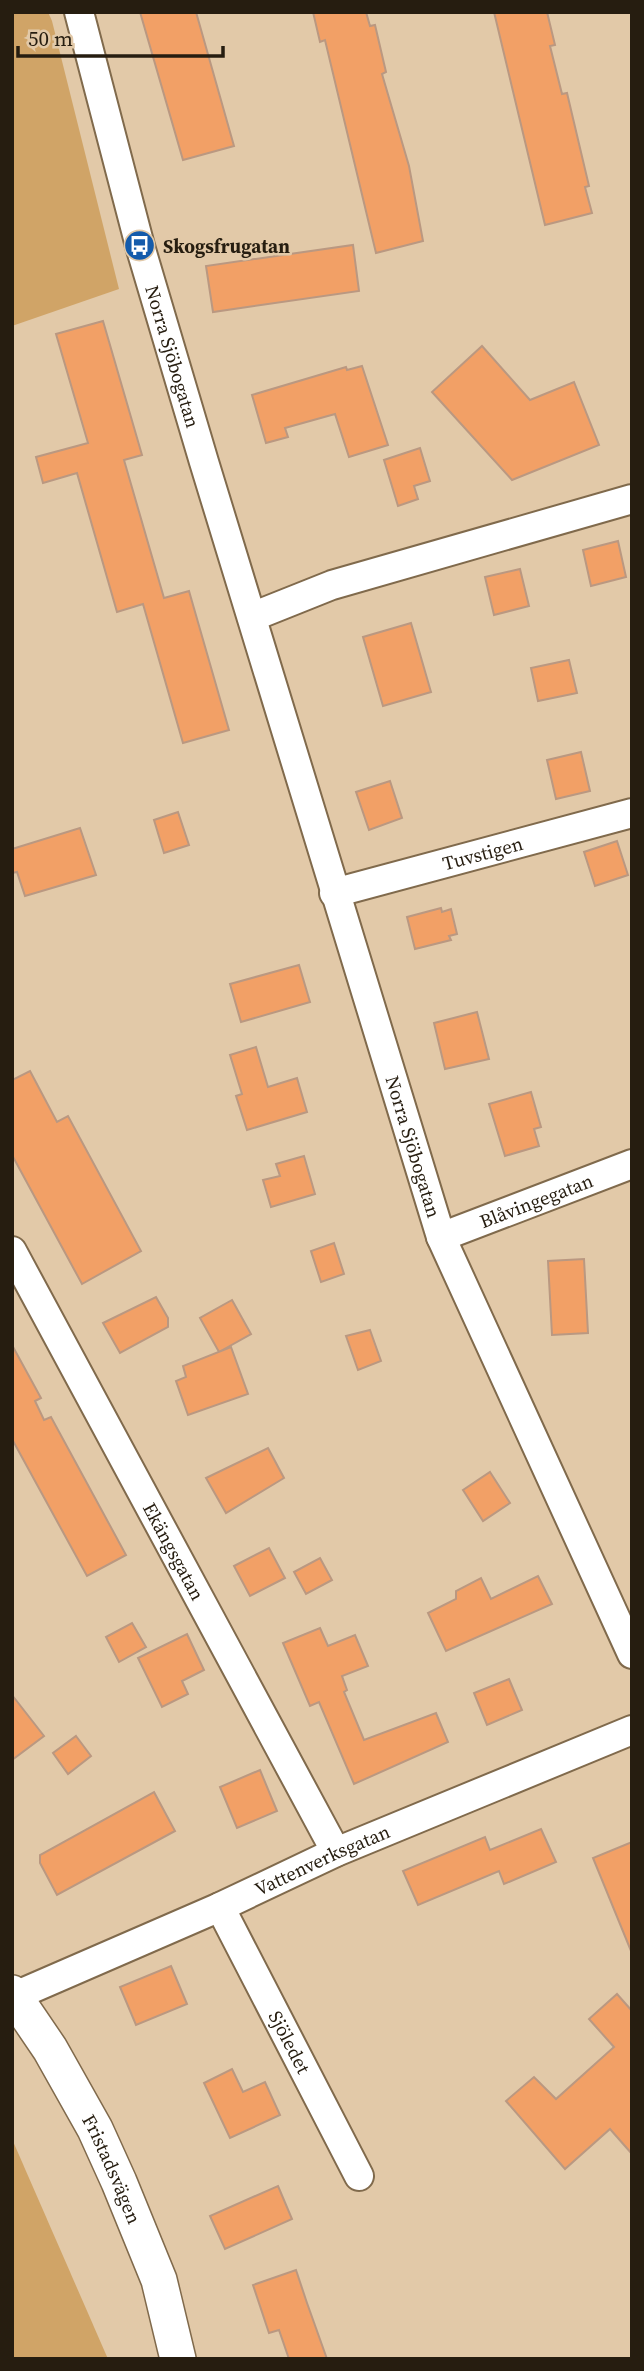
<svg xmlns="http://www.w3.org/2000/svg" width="644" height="2371" viewBox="0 0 644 2371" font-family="'Source Serif 4',serif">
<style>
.green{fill:#d0a467}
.building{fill:#f2a066;stroke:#ba9881;stroke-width:2}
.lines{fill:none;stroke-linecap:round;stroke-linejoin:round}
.minor-casing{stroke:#806a4c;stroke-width:32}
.tertiary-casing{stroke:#806a4c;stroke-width:38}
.minor{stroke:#fff;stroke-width:28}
.tertiary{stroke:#fff;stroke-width:35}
.labels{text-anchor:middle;stroke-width:5;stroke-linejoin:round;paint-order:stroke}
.poi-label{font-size:19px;font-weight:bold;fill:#261d10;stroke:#e2c9a8;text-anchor:start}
.street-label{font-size:19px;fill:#261d10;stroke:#e2c9a8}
</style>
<rect width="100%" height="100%" fill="#e2c9a8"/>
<g class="green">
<path d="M 12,12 L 48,12 L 52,21 L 119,289 L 12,326 Z"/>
<path d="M 12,2139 L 108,2359 L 12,2359 Z"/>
</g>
<g class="building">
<path d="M 140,12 L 196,12 L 234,146 L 183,160 Z"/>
<path d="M 313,12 L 366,12 L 370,26 L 375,25 L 386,72 L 382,74 L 409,166 L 423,241 L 376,253 L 325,40 L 320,42 Z"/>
<path d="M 494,12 L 547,12 L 555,45 L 550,46 L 562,94 L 567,93 L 589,186 L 585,187 L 592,213 L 545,225 Z"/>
<path d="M 353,245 L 359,291 L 213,312 L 206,266 Z"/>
<path d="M 103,321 L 142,455 L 124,460 L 164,598 L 189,591 L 229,730 L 183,743 L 143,604 L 117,612 L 77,473 L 43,483 L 36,457 L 88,443 L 56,334 Z"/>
<path d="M 482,346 L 530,400 L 574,382 L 599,445 L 512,480 L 432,392 Z"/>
<path d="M 362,366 L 388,445 L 349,457 L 335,414 L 285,428 L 288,437 L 266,443 L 252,395 L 346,367 L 347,370 Z"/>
<path d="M 420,448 L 430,481 L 414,486 L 418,499 L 398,506 L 384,460 Z"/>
<path d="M 618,541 L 626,577 L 591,586 L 583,550 Z"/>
<path d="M 520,569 L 529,606 L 494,615 L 485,577 Z"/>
<path d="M 411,623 L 431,692 L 383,706 L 363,637 Z"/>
<path d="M 569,660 L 577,693 L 538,701 L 531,668 Z"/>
<path d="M 581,752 L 590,791 L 556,799 L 547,760 Z"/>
<path d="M 390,781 L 402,818 L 369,830 L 356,792 Z"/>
<path d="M 178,812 L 189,845 L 164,853 L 154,820 Z"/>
<path d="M 80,828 L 96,875 L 25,896 L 17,872 L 12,873 L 12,849 Z"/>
<path d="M 617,841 L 628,875 L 595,886 L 584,852 Z"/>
<path d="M 441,908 L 442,912 L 451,909 L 457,934 L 449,936 L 451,940 L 415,949 L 407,917 Z"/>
<path d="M 299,965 L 310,1002 L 241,1022 L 230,984 Z"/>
<path d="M 477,1012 L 489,1059 L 445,1069 L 434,1023 Z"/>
<path d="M 256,1047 L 268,1087 L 297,1078 L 307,1112 L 247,1130 L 236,1096 L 242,1094 L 230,1055 Z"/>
<path d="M 30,1071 L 57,1122 L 68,1116 L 141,1251 L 82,1284 L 12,1155 L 12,1080 Z"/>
<path d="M 531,1092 L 541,1127 L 534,1129 L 539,1146 L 505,1156 L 489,1104 Z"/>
<path d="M 304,1156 L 315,1194 L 271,1207 L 263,1180 L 280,1176 L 276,1164 Z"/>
<path d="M 334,1243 L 344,1274 L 321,1282 L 311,1251 Z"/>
<path d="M 584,1259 L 588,1333 L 552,1335 L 548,1261 Z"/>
<path d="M 156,1297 L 168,1318 L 168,1327 L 120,1353 L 103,1323 Z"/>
<path d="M 232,1300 L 251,1334 L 219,1352 L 200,1318 Z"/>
<path d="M 370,1330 L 381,1361 L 358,1370 L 346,1336 Z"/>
<path d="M 12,1345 L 41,1398 L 35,1401 L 44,1420 L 51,1417 L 126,1555 L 87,1576 L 12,1439 Z"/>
<path d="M 231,1347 L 248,1394 L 188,1415 L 176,1381 L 186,1377 L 183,1366 Z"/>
<path d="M 268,1448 L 284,1478 L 226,1513 L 206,1478 Z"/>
<path d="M 490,1472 L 510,1503 L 483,1521 L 463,1490 Z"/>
<path d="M 269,1548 L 285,1578 L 250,1596 L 234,1566 Z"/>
<path d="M 320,1558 L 332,1580 L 306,1594 L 294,1572 Z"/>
<path d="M 538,1576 L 552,1604 L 446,1651 L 428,1613 L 456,1599 L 456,1591 L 481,1578 L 491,1599 Z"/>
<path d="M 132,1623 L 146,1647 L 119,1662 L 106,1637 Z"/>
<path d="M 320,1628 L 328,1646 L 355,1635 L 368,1666 L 342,1676 L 347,1690 L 344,1692 L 364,1740 L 436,1713 L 448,1742 L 354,1784 L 319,1702 L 310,1706 L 283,1643 Z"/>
<path d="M 187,1634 L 204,1670 L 182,1681 L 188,1694 L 162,1707 L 138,1658 Z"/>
<path d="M 509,1679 L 522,1710 L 487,1725 L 474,1693 Z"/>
<path d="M 12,1695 L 44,1736 L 12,1760 Z"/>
<path d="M 76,1736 L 91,1756 L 68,1774 L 53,1753 Z"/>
<path d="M 260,1770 L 277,1811 L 237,1828 L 220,1787 Z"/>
<path d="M 154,1792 L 175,1831 L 57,1895 L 40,1863 L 40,1855 Z"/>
<path d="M 541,1829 L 556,1862 L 504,1884 L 499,1871 L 418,1905 L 403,1871 L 485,1837 L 490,1850 Z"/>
<path d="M 632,1842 L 632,1951 L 631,1951 L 593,1858 Z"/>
<path d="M 171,1966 L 187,2004 L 136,2025 L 120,1987 Z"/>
<path d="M 617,1994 L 632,2011 L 632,2154 L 610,2129 L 565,2169 L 506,2101 L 534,2077 L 556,2099 L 614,2047 L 589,2019 Z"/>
<path d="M 232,2069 L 243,2092 L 265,2082 L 280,2115 L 230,2138 L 204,2083 Z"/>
<path d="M 278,2186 L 292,2219 L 225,2249 L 210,2216 Z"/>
<path d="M 296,2270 L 307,2303 L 327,2359 L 289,2359 L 279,2330 L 269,2333 L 253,2285 Z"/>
</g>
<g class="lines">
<defs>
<g id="minor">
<path id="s1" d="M 79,12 L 140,246 L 204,462 L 441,1237 L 632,1654"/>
<path d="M 252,617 L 332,585 L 632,499"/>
<path id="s2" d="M 334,893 L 632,813"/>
<path id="s3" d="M 441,1237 L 632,1164"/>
<path id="s4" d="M 12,1251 L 336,1852"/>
<path id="s5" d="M 220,1907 L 359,2176"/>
<path id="s6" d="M 15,1996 L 220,1907 L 336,1852 L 632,1730"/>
</g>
<g id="tertiary">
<path id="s7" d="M 12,1993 L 50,2049 L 95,2129 L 119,2182 L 159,2280 L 178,2359"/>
</g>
</defs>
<use href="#minor" class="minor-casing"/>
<use href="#tertiary" class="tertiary-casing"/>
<use href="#minor" class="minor"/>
<use href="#tertiary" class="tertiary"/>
</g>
<defs>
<symbol id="bus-disc" viewBox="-11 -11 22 22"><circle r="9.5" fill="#145bab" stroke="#e2c9a8"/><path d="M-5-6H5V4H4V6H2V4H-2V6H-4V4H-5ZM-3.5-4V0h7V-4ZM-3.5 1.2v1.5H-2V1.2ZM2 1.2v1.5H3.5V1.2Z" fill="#fff"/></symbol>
</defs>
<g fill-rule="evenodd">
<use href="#bus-disc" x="122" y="228" width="35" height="35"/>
</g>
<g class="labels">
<g class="poi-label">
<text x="163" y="253">Skogsfrugatan</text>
</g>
<g class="street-label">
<text dy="7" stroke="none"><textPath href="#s1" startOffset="357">Norra Sjöbogatan</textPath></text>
<text dy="7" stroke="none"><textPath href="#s2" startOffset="154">Tuvstigen</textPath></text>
<text dy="7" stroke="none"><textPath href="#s1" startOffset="1183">Norra Sjöbogatan</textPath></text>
<text dy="7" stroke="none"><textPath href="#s3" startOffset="102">Blåvingegatan</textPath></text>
<text dy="7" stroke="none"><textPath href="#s4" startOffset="341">Ekängsgatan</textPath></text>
<text dy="7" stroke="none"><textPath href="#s6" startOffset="336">Vattenverksgatan</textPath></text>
<text dy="7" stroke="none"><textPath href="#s5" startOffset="152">Sjöledet</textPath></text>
<text dy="7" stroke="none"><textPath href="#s7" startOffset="203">Fristadsvägen</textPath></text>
</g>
</g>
<rect width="644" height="2371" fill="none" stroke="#261d10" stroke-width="28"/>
<path d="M18 46v10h205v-10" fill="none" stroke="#261d10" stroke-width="3.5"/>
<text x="28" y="46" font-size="21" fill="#261d10" stroke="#e2c9a8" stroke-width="5" paint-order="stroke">50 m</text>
</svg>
